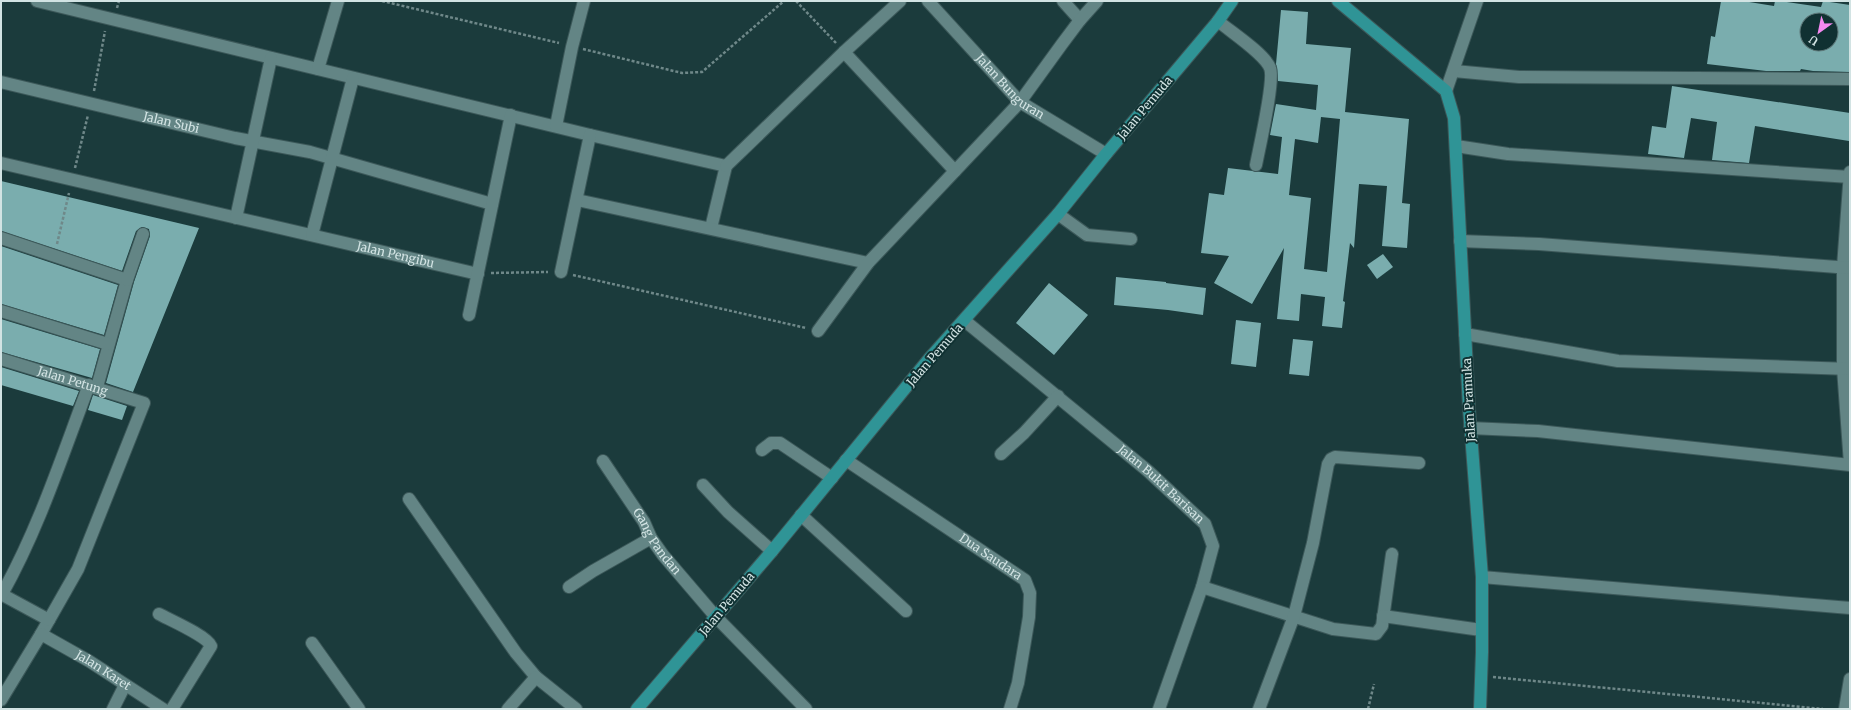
<svg xmlns="http://www.w3.org/2000/svg" width="1851" height="710" viewBox="0 0 1851 710" font-family="Merriweather,serif">
<style>
.building{fill:#7aadae;fill-rule:evenodd}
.lines{fill:none;stroke-linecap:round;stroke-linejoin:round}
.minor-casing{stroke:#3c5859;stroke-width:14}
.major-casing{stroke:#3c5859;stroke-width:14}
.path{stroke:#6f8889;stroke-width:2.5;stroke-dasharray:3 2;stroke-linecap:butt}
.minor{stroke:#638585;stroke-width:12}
.major{stroke:#2f9496;stroke-width:12}
.labels{text-anchor:middle;stroke-width:4;stroke-linejoin:round;paint-order:stroke}
.street-label{font-size:12px;fill:#d2e3e3;stroke:#103132}
</style>
<rect width="100%" height="100%" fill="#1b3b3c"/>
<g class="building">
<path d="M 1721,1 L 1743,1 L 1774,6 L 1775,1 L 1780,1 L 1821,7 L 1823,1 L 1850,5 L 1850,72 L 1813,71 L 1801,69 L 1800,71 L 1766,71 L 1707,64 L 1711,36 L 1715,37 ZM 1807,20 L 1831,20 L 1831,44 L 1807,44 Z"/>
<path d="M 1281,10 L 1308,12 L 1306,44 L 1351,48 L 1345,112 L 1409,119 L 1402,203 L 1410,204 L 1407,248 L 1382,246 L 1387,186 L 1359,184 L 1354,248 L 1350,243 L 1343,301 L 1345,302 L 1342,328 L 1322,326 L 1325,297 L 1301,294 L 1299,321 L 1277,319 L 1284,248 L 1252,304 L 1214,283 L 1229,256 L 1201,253 L 1209,193 L 1224,195 L 1228,168 L 1278,174 L 1282,137 L 1270,135 L 1276,104 L 1316,110 L 1318,85 L 1278,81 L 1276,64 ZM 1321,117 L 1340,119 L 1327,272 L 1304,269 L 1311,198 L 1289,195 L 1295,139 L 1318,143 Z"/>
<path d="M 1672,86 L 1850,113 L 1849,141 L 1755,126 L 1749,163 L 1712,160 L 1717,122 L 1691,118 L 1684,158 L 1648,154 L 1652,126 L 1666,128 Z"/>
<path d="M 1,181 L 199,228 L 133,392 L 106,383 L 134,282 L 150,236 L 149,229 L 142,227 L 136,231 L 122,271 L 1,231 Z"/>
<path d="M 1,246 L 118,285 L 104,335 L 1,304 Z"/>
<path d="M 1383,254 L 1393,267 L 1377,279 L 1367,265 Z"/>
<path d="M 1116,277 L 1166,282 L 1166,283 L 1206,288 L 1203,315 L 1168,310 L 1114,305 Z"/>
<path d="M 1049,283 L 1088,315 L 1054,355 L 1016,323 Z"/>
<path d="M 1,319 L 100,349 L 92,378 L 1,352 Z"/>
<path d="M 1236,320 L 1261,323 L 1256,367 L 1231,364 Z"/>
<path d="M 1293,339 L 1313,341 L 1309,376 L 1289,374 Z"/>
<path d="M 1,367 L 79,391 L 73,406 L 1,385 Z"/>
<path d="M 93,395 L 127,406 L 122,420 L 88,410 Z"/>
</g>
<g class="lines">
<defs>
<g id="minor">
<path d="M 37,1 L 590,135 L 726,166 L 711,228"/>
<path id="s1" d="M 928,1 L 1020,102 L 1106,154"/>
<path d="M 1063,1 L 1080,20"/>
<path d="M 1218,21 C 1231,32 1265,54 1270,68 C 1275,80 1259,149 1256,165"/>
<path d="M 318,69 L 338,1"/>
<path d="M 1454,71 L 1519,77 L 1850,79"/>
<path id="s2" d="M 1,82 L 235,138 L 310,152 L 492,204"/>
<path d="M 1446,91 L 1477,1"/>
<path d="M 556,126 L 572,47 L 584,1"/>
<path d="M 1456,146 L 1508,154 L 1850,177"/>
<path id="s3" d="M 1,163 L 478,274"/>
<path d="M 726,166 L 844,52 L 900,1"/>
<path d="M 955,171 L 1020,102 L 1062,44 L 1080,20 L 1097,1"/>
<path d="M 1850,172 L 1843,267 L 1843,368 L 1850,464"/>
<path d="M 577,200 L 868,263"/>
<path d="M 1058,214 L 1087,235 L 1131,239"/>
<path d="M 236,218 L 271,58"/>
<path d="M 312,235 L 353,78"/>
<path d="M 1,238 L 127,280 L 97,387"/>
<path d="M 1460,241 L 1539,244 L 1850,268"/>
<path d="M 561,272 L 590,135"/>
<path d="M 127,280 L 143,234"/>
<path d="M 1,311 L 108,344"/>
<path d="M 469,315 L 511,115"/>
<path id="s4" d="M 965,321 L 1148,471 L 1205,524 L 1213,546 L 1202,587 L 1159,709"/>
<path d="M 818,331 L 868,263 L 955,171 L 844,52"/>
<path d="M 1465,334 L 1618,361 L 1850,369"/>
<path id="s5" d="M 1,359 L 144,403 L 78,569 L 41,634 L 1,700"/>
<path d="M 1470,428 L 1538,431 L 1850,465"/>
<path d="M 762,450 L 771,443 L 780,443 L 832,478"/>
<path d="M 1001,454 L 1024,433 L 1058,396"/>
<path id="s6" d="M 846,460 L 1025,580 L 1030,593 L 1029,617 L 1018,683 L 1010,709"/>
<path id="s7" d="M 603,461 L 644,522 L 651,538 L 663,555 L 716,617 L 806,709"/>
<path d="M 703,485 L 728,512 L 772,551"/>
<path d="M 409,499 L 516,653 L 536,677 L 576,709"/>
<path d="M 801,515 L 906,611"/>
<path d="M 1482,577 L 1850,608"/>
<path d="M 569,587 L 593,571 L 651,538"/>
<path d="M 1202,587 L 1333,629 L 1376,634 L 1382,626 L 1392,554"/>
<path d="M 1,594 L 49,620"/>
<path d="M 2,594 C 39,528 62,456 89,385"/>
<path d="M 159,614 C 170,620 207,636 211,646 L 172,709"/>
<path d="M 1383,616 L 1481,630"/>
<path id="s8" d="M 41,634 L 89,661 L 163,709"/>
<path d="M 312,643 L 359,709"/>
<path d="M 113,709 L 125,685"/>
<path d="M 508,709 L 536,677"/>
<path d="M 1259,709 L 1294,616 L 1313,543 L 1328,464 L 1331,459 L 1335,457 L 1419,463"/>
<path d="M 1845,709 L 1850,679"/>
</g>
<g id="major">
<path d="M 1338,1 L 1446,91 L 1454,118 L 1469,408 L 1482,577 L 1482,652 L 1480,709"/>
<path d="M 637,709 L 772,551 L 929,359 L 1058,214 L 1106,154 L 1218,21 L 1232,1"/>
</g>
</defs>
<use href="#minor" class="minor-casing"/>
<use href="#major" class="major-casing"/>
<g class="path">
<path d="M 382,1 L 559,43"/>
<path d="M 796,1 L 836,43"/>
<path d="M 117,8 L 119,1"/>
<path d="M 583,49 L 682,73 L 702,72 L 784,1"/>
<path d="M 94,91 L 105,31"/>
<path d="M 75,168 L 88,115"/>
<path d="M 57,244 L 69,193"/>
<path d="M 491,273 L 548,272"/>
<path d="M 573,275 L 806,328"/>
<path d="M 1493,677 L 1823,709"/>
<path d="M 1368,709 L 1374,684"/>
</g>
<use href="#minor" class="minor"/>
<use href="#major" class="major"/>
</g>
<g class="labels">
<g class="street-label">
<text dy="4" stroke="none"><textPath href="#s1" startOffset="119">Jalan Bunguran</textPath></text>
<text transform="translate(1145 108) rotate(-50)" y="4">Jalan Pemuda</text>
<text dy="4" stroke="none"><textPath href="#s2" startOffset="175">Jalan Subi</textPath></text>
<text dy="4" stroke="none"><textPath href="#s3" startOffset="405">Jalan Pengibu</textPath></text>
<text transform="translate(935 355) rotate(-49)" y="4">Jalan Pemuda</text>
<text dy="4" stroke="none"><textPath href="#s5" startOffset="75">Jalan Petung</textPath></text>
<text transform="translate(1469 400) rotate(-93)" y="4">Jalan Pramuka</text>
<text dy="4" stroke="none"><textPath href="#s4" startOffset="255">Jalan Bukit Barisan</textPath></text>
<text dy="4" stroke="none"><textPath href="#s7" startOffset="97">Gang Pandan</textPath></text>
<text dy="4" stroke="none"><textPath href="#s6" startOffset="174">Dua Saudara</textPath></text>
<text transform="translate(727 604) rotate(-50)" y="4">Jalan Pemuda</text>
<text dy="4" stroke="none"><textPath href="#s8" startOffset="72">Jalan Karet</textPath></text>
</g>
</g>
<rect width="1851" height="710" fill="none" stroke="#d2e3e3" stroke-width="4"/>
<g transform="translate(1819 32) rotate(213)"><circle r="19" fill="#103132" stroke="#5e7879"/>
<path d="M0-3L7 15L0 10L-7 15Z" fill="#f489f0"/>
<text y="-6" font-size="11" font-weight="bold" text-anchor="middle" fill="#d2e3e3">U</text>
</g>
</svg>
